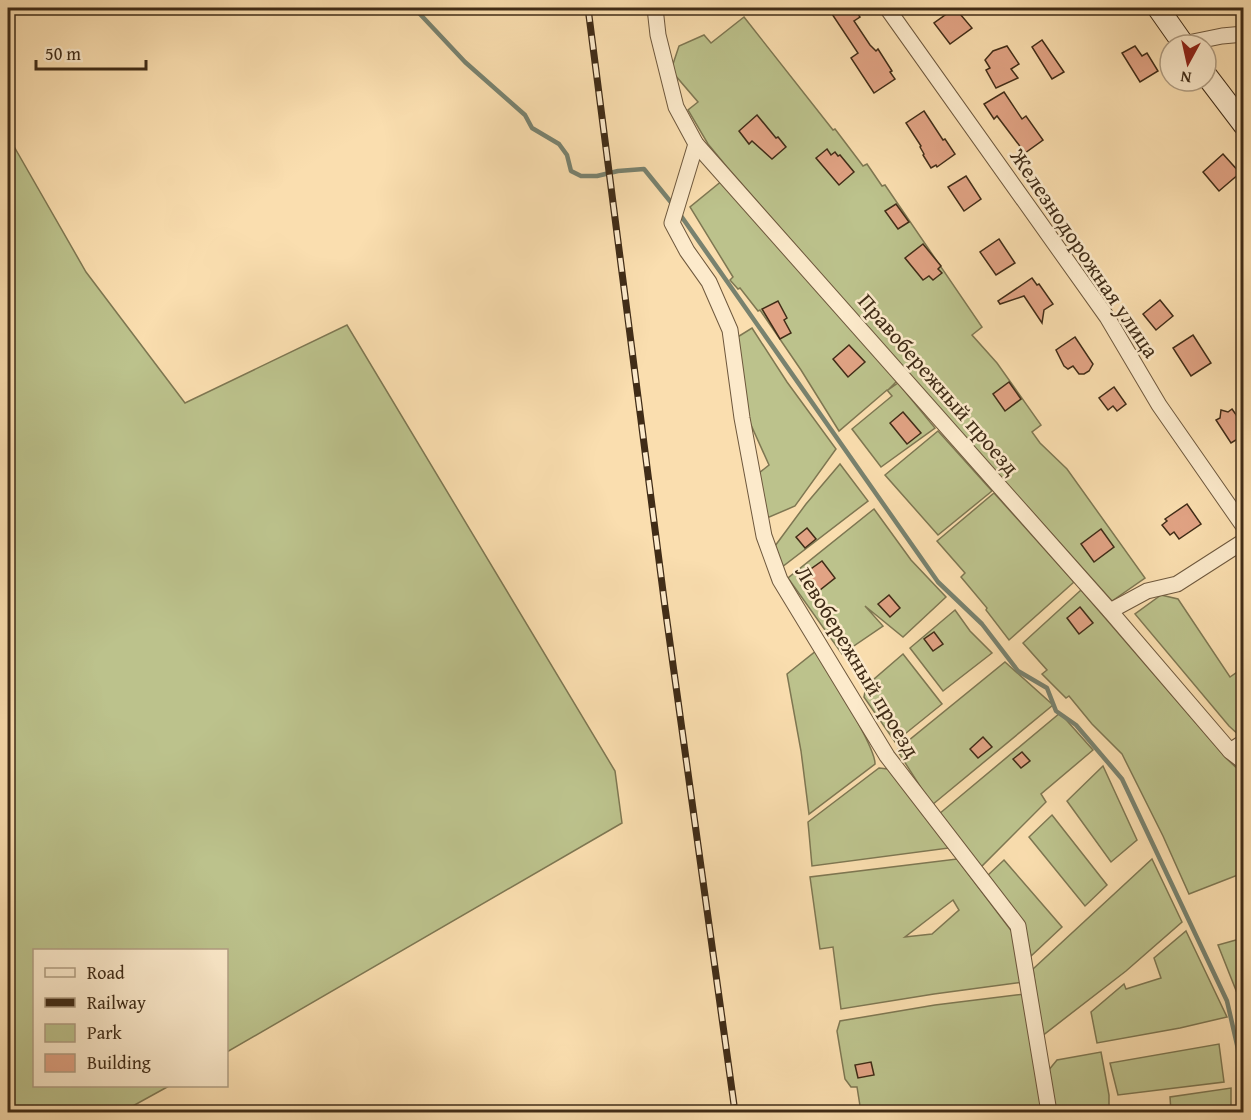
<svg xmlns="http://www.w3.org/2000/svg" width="1251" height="1120" viewBox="0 0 1251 1120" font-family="'Gentium Book Plus',serif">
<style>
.green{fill:#bcc28c;stroke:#7e7752;stroke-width:1.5;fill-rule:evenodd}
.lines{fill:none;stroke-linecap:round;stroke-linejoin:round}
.stream{stroke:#78826f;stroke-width:4.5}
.building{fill:#e1a384;stroke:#402c17;stroke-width:1.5}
.street-casing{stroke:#6e583d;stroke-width:17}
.secondary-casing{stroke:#402c17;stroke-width:23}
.street{stroke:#fceacb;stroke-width:15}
.secondary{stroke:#fceacb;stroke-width:21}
.rail-casing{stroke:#402c17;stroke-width:7}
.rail{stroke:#fceacb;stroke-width:4.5;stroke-dasharray:14;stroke-linecap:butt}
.labels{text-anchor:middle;stroke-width:5;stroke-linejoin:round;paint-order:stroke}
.street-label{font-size:22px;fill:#402c17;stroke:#fceacb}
</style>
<rect width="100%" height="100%" fill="#fadeaf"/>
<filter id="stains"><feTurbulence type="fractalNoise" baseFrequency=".00333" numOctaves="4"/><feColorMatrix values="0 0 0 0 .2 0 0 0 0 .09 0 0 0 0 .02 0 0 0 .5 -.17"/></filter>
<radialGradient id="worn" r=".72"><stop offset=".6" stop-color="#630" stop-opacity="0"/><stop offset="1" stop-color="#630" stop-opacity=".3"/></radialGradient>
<g class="green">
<path d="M 744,17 L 833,130 L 835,129 L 863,166 L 867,164 L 882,186 L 885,185 L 982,327 L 972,335 L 997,363 L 1041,425 L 1032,432 L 1040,443 L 1067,469 L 1145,578 L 1112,601 L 1027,506 L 1012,492 L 727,167 L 708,144 L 688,110 L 698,102 L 675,75 L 672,67 L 679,46 L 704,35 L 711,43 Z"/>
<path d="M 8,136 L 86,272 L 185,403 L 347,325 L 615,771 L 622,823 L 227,1052 L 226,950 L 34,950 L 34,1086 L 169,1086 L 122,1112 L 8,1112 Z"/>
<path d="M 723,180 L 898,380 L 888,390 L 898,383 L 935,428 L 881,467 L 852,429 L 892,396 L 887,390 L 839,431 L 801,370 L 760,310 L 758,311 L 740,288 L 738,289 L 730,280 L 733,277 L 690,207 Z"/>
<path d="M 752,328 L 787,382 L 836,449 L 795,506 L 767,518 L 759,473 L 769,465 L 747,416 L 736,338 Z"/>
<path d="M 938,431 L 992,491 L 938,535 L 885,475 Z"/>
<path d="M 840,464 L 868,501 L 782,567 L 775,546 L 806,504 Z"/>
<path d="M 994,493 L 1074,582 L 1009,640 L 986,610 L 987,608 L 961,577 L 965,573 L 937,541 Z"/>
<path d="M 874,509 L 911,560 L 946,597 L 903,637 L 865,606 L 883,626 L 842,654 L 788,578 Z"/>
<path d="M 1081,590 L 1227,759 L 1243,774 L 1243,873 L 1189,894 L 1163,836 L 1122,754 L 1092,724 L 1069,696 L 1066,698 L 1042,674 L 1047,670 L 1023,643 Z"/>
<path d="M 1161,595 L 1178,599 L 1230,677 L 1243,668 L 1243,735 L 1241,737 L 1229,726 L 1135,614 Z"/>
<path d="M 955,610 L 970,631 L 992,653 L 943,691 L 910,648 Z"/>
<path d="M 816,651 C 827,670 876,747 875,764 L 809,814 L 801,751 L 787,674 Z"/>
<path d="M 903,654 L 942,704 L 895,742 L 864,697 L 866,686 Z"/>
<path d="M 1005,662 L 1053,705 L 932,805 L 897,750 Z"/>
<path d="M 1060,713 L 1093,750 L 1041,794 L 1046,802 L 980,868 L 939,814 Z"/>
<path d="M 1103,766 L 1137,840 L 1111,862 L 1067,801 Z"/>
<path d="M 879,768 L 888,769 L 949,848 L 812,866 L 808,822 Z"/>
<path d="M 1052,815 L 1107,885 L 1085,906 L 1029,837 Z"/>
<path d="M 957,859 L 1013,933 L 1024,982 L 934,994 L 841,1009 L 833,947 L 820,949 L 810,877 ZM 953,900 L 959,910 L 932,934 L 905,937 Z"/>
<path d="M 1152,859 L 1182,922 L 1126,971 L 1042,1036 L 1033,969 Z"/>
<path d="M 1004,860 L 1062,927 L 1031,956 L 1024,925 L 987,876 Z"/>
<path d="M 1186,931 L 1227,1017 L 1180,1028 L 1097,1043 L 1091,1012 L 1124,984 L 1126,989 L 1161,978 L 1154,958 Z"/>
<path d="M 1243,938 L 1244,938 L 1243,1008 L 1218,945 Z"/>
<path d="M 1025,994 L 1041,1110 L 1039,1112 L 861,1112 L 857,1087 L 851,1087 L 845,1079 L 837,1031 L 840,1021 L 935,1005 Z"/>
<path d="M 1219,1044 L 1224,1082 L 1118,1095 L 1110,1063 Z"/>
<path d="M 1101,1052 L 1109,1095 L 1109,1112 L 1054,1112 L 1048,1071 L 1057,1060 Z"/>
<path d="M 1231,1088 L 1231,1112 L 1171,1112 L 1170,1097 Z"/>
</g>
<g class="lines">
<g class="stream">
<path d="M 416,8 L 419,13 L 465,62 L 525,115 L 532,128 L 559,144 L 567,155 L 571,171 L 581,176 L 597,176 L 618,171 L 644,169 L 674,206"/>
<path d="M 679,213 L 938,582 L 982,624 L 1018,671 L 1047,688 L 1056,711 L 1076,725 L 1122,779 L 1227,1001 L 1238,1049 L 1242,1112"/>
</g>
</g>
<g class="building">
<path d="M 828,8 L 854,8 L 860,17 L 854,21 L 870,45 L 876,51 L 878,49 L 892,71 L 890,72 L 895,79 L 874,93 L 851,58 L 858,53 Z"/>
<path d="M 955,8 L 972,28 L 950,44 L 934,23 Z"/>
<path d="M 1042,40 L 1064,72 L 1052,79 L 1032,47 Z"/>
<path d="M 1007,46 L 1019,64 L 1011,69 L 1018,78 L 996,88 L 986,70 L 990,68 L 985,60 L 993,51 Z"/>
<path d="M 1135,46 L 1142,56 L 1147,53 L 1158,71 L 1140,82 L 1122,53 Z"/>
<path d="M 1004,92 L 1022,119 L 1026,116 L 1043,140 L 1025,153 L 997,116 L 994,119 L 984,104 Z"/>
<path d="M 924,111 L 943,140 L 945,139 L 955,154 L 937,167 L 936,165 L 931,168 L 923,155 L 924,154 L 920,147 L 921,146 L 906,123 Z"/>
<path d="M 757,115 L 776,138 L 778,137 L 786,147 L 772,159 L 752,141 L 749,144 L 739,131 Z"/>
<path d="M 827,149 L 831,155 L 835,152 L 838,156 L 840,155 L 854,172 L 839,185 L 816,158 Z"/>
<path d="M 1223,154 L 1240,173 L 1219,191 L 1203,172 Z"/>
<path d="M 966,176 L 981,199 L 964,211 L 948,187 Z"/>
<path d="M 896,204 L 909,222 L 898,229 L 885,211 Z"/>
<path d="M 999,239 L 1015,263 L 996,275 L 980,252 Z"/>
<path d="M 923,244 L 941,266 L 938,269 L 942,273 L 933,280 L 929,276 L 923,280 L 905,258 Z"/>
<path d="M 1032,278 L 1037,285 L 1039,284 L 1053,304 L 1044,310 L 1042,323 L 1024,296 L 1000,304 L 998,301 Z"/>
<path d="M 1160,300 L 1173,316 L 1156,330 L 1143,314 Z"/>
<path d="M 778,301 L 787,318 L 784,320 L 791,333 L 780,339 L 762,309 Z"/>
<path d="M 1193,335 L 1211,363 L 1191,376 L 1173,348 Z"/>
<path d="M 1075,337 L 1093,364 L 1089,371 L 1084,374 L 1079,374 L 1073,366 L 1068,369 L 1064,366 L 1056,350 Z"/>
<path d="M 849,345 L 865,362 L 848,377 L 833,359 Z"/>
<path d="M 1009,382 L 1021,399 L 1005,411 L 993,394 Z"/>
<path d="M 1114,387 L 1126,404 L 1117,411 L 1113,406 L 1108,410 L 1099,398 Z"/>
<path d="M 1232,409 L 1244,426 L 1244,435 L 1231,443 L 1216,420 L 1220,418 L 1221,410 L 1228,412 Z"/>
<path d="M 903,412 L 921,433 L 907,444 L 890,423 Z"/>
<path d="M 1187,504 L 1201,524 L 1179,539 L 1174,532 L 1170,535 L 1162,525 L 1167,521 L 1165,519 Z"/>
<path d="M 807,528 L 816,539 L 805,548 L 796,537 Z"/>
<path d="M 1101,529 L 1114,547 L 1094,562 L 1081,544 Z"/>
<path d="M 822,561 L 835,578 L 815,594 L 801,576 Z"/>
<path d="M 889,595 L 900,608 L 890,617 L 878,604 Z"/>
<path d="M 1080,607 L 1093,623 L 1079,634 L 1067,618 Z"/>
<path d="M 934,632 L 943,644 L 933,651 L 924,639 Z"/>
<path d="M 983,737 L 992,747 L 978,758 L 970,749 Z"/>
<path d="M 1022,752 L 1030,761 L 1021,768 L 1013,759 Z"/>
<path d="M 871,1062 L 874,1075 L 858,1078 L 855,1065 Z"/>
</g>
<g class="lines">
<defs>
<g id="street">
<path d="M 655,8 L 658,35 L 676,107 L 696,144 L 1110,611 L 1230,751 L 1244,762"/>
<path d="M 887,8 L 1107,317 L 1159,405 L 1244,527"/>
<path d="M 1183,44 L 1222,36 L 1244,34"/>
<path d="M 696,144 L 672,223 L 687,251 L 709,282 L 730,330 L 742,418 L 764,536 L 780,580 L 887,756 L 1018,926 L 1049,1112"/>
<path d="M 1110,611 L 1147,591 L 1177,584 L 1244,541"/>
<path d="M 1230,751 L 1244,742"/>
</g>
<g id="secondary">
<path d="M 1158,8 L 1184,45"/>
<path d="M 1206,75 L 1244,125"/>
</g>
</defs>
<use href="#street" class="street-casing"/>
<use href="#secondary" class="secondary-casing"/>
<use href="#street" class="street"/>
<use href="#secondary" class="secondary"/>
<defs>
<path id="rail" d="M 588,8 L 665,607 L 735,1112"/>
</defs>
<use href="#rail" class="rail-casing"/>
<use href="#rail" class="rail"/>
</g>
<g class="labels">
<g class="street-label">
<text transform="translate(1085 253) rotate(56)" y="8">Железнодорожная улица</text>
<text transform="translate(939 384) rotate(49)" y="8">Правобережный проезд</text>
<text transform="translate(858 661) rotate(59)" y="8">Левобережный проезд</text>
</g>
</g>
<rect width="1251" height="1120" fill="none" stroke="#fadeaf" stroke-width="30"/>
<rect x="9" y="9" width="1233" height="1102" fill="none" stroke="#402c17" stroke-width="3"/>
<rect x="15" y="15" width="1221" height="1090" fill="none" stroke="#402c17" stroke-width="1.5"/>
<rect x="33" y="949" width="195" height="138" fill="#fceacb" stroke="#b19e83" stroke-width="1.5"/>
<rect x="45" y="968" width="30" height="9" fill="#fceacb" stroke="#b19e83" stroke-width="1.5"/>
<text x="87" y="979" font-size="18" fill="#402c17">Road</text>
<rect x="45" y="998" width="30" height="9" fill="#402c17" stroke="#b19e83" stroke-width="1.5"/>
<text x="87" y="1009" font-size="18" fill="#402c17">Railway</text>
<rect x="45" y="1024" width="30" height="18" fill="#bcc28c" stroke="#b19e83" stroke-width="1.5"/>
<text x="87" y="1039" font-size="18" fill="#402c17">Park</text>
<rect x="45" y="1054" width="30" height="18" fill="#e1a384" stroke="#b19e83" stroke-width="1.5"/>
<text x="87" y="1069" font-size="18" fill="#402c17">Building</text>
<g transform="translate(1188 63) rotate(188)"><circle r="28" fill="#fceacb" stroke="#b19e83" stroke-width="1.5"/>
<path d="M0-4.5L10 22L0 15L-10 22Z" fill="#8f2418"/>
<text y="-9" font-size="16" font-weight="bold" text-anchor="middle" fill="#402c17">N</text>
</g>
<path d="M36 60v9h110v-9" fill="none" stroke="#402c17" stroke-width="3"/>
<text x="45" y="60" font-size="18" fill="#402c17" stroke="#fceacb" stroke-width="4.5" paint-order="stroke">50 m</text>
<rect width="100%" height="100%" filter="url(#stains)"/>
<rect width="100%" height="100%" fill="url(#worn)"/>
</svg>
